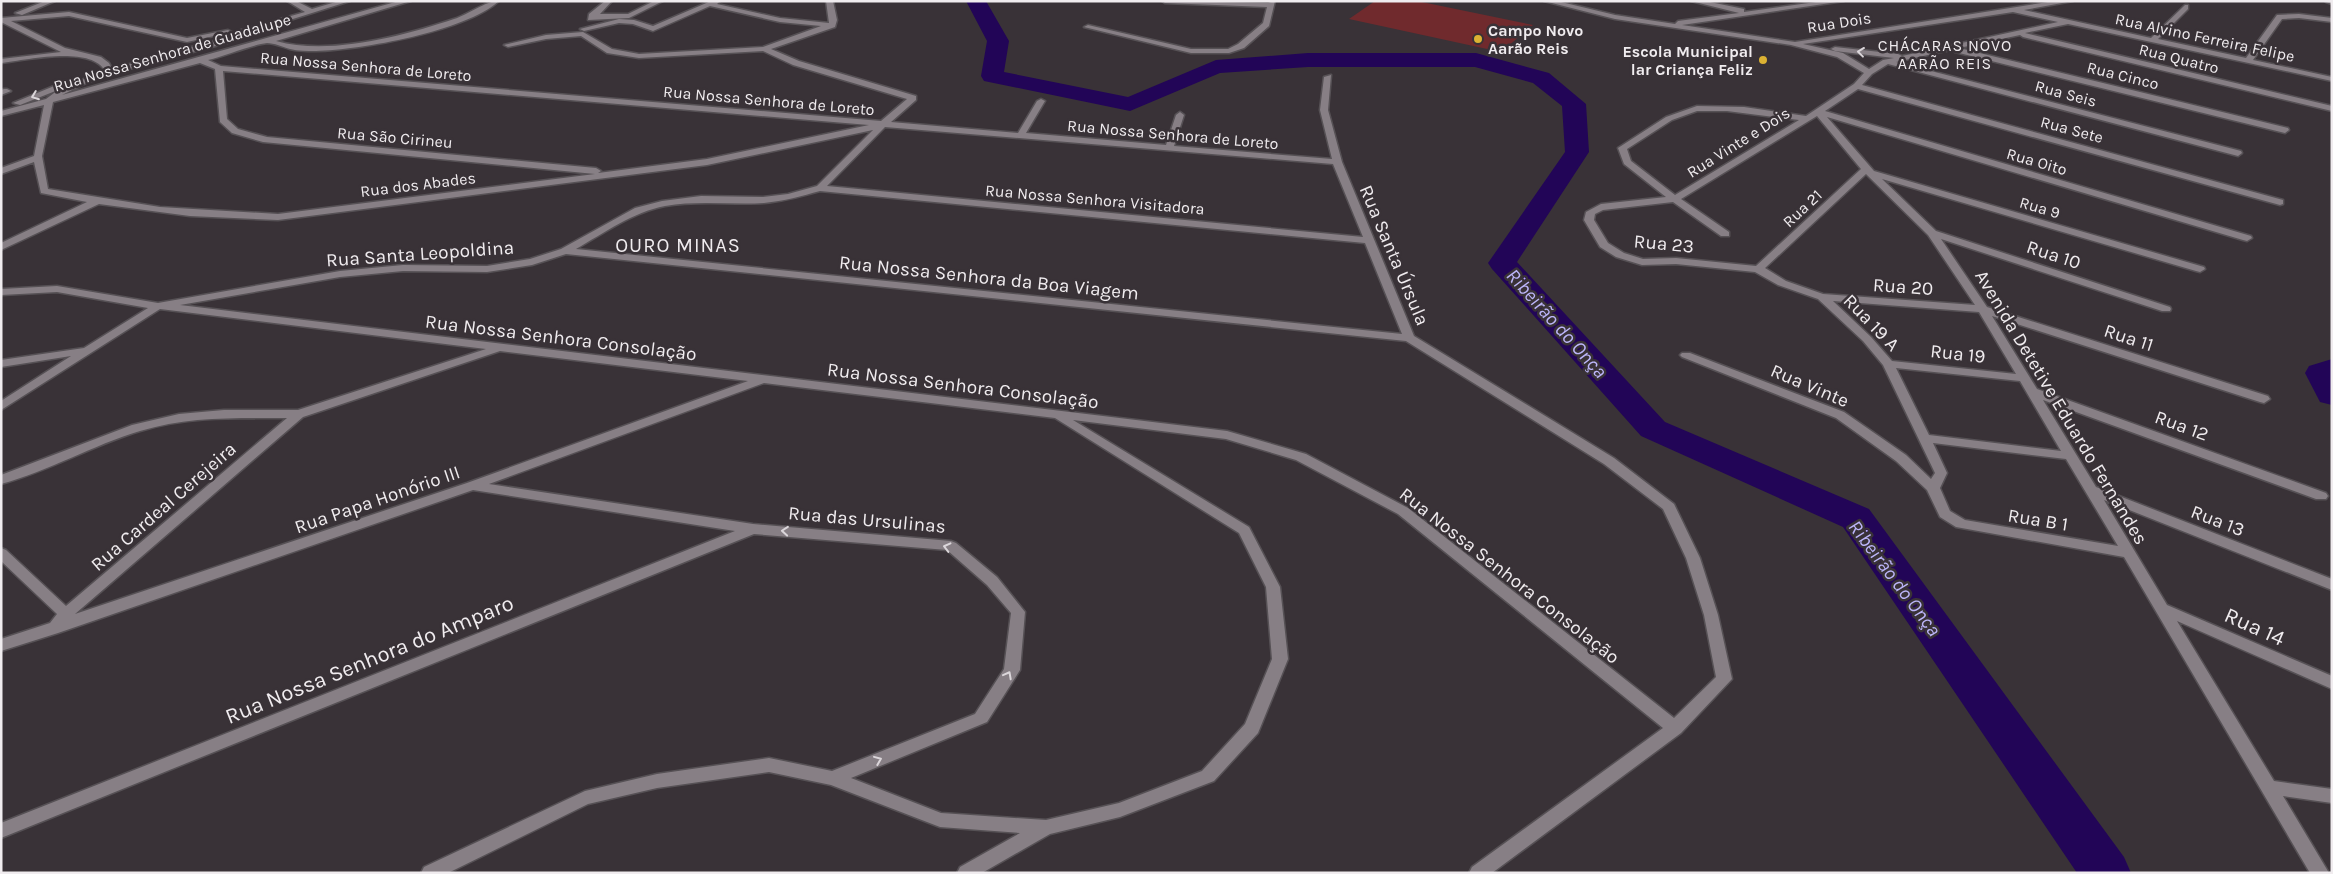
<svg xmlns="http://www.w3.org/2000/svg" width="2333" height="874" viewBox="0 0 2333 874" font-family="Karla,sans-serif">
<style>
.green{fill:#702a2d}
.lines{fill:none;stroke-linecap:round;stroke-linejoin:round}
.river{fill:#220557;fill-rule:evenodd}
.minor-casing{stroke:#565155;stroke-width:3}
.minor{fill:#877f85;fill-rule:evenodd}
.oneway{stroke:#dbd6da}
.poi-dot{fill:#dcb233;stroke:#393237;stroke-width:2}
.labels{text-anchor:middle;stroke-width:5;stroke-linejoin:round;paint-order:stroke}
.far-street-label{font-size:16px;fill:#f0ecef;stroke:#393237}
.far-poi-label{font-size:16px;font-weight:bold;fill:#f0ecef;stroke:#393237;text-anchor:start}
.far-neighbourhood-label{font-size:16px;letter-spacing:1px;fill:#f0ecef;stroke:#393237}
.street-label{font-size:19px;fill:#f0ecef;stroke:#393237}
.neighbourhood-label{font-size:20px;letter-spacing:1px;fill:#f0ecef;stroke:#393237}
.water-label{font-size:20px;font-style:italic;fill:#bcb5f9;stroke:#393237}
.near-street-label{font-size:22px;fill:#f0ecef;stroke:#393237}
</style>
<rect width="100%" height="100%" fill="#393237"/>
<path class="green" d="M 1375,1 L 1417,1 L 1533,25 L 1501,52 L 1349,19 Z"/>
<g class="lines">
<g class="river">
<path d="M 966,1 L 986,1 L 1009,41 L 1004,72 L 1128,97 L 1216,60 L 1308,53 L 1476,53 L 1549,73 L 1586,104 L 1589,152 L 1517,262 L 1665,422 L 1869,509 L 2124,857 L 2131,873 L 2077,873 L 1843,527 L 1641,436 L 1492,269 L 1488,263 L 1565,152 L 1562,106 L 1533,83 L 1475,67 L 1308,67 L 1220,73 L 1130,111 L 984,81 L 981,76 L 987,41 Z"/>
<path d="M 2332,359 L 2332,405 L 2320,402 L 2305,373 L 2309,366 Z"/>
</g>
<defs>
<g id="minor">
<path d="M 45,1 L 55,1 L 22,15 L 15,13 Z"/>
<path d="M 287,1 L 296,1 L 312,9 L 339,1 L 350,1 L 252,32 L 234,41 L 110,74 L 86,83 L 62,95 L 399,1 L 411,1 L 276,41 C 329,56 403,36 454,19 C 468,15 485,1 499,1 C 466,31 361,50 316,51 C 307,51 298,51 290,49 C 283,47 274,43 267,43 C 251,45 225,56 208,60 L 221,66 L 881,121 L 907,99 L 793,65 L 763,51 L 639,58 L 607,53 L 581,36 L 546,39 L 508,47 L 504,45 L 546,35 L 583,32 L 612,49 L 639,54 L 763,47 L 821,26 L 780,22 L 710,6 L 653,31 L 633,24 L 619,23 L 584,31 L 580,29 L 619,19 L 634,20 L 653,26 L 711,1 L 720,1 L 717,4 L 780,18 L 829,23 L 826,1 L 833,1 L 837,20 L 835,27 L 771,49 L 799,61 L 916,96 L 916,100 L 891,122 L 1018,133 L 1037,101 L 1041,99 L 1045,101 L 1026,133 L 1166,145 L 1176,115 L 1180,112 L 1184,115 L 1174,146 L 1332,159 L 1320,110 L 1324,77 L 1331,75 L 1328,110 L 1342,162 L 1414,336 L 1614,458 L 1674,504 L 1700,558 L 1718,615 L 1732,679 L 1681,733 L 1492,873 L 1469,873 L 1472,867 L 1663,728 L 1398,514 L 1296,460 L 1226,439 L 1073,420 L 1249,527 L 1280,587 L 1288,659 L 1258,733 L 1214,781 L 1120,817 L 1050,834 L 982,873 L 957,873 L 960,867 L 1020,833 L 940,827 L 831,785 L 769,772 L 657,788 L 588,804 L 448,873 L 421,873 L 424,867 L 585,791 L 657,774 L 769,758 L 832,771 L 975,714 L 1004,669 L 1011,613 L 987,585 L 947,550 L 754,534 L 1,838 L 1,823 L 735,531 L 473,490 L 58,633 L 1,651 L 1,639 L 50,623 L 57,614 L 1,561 L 1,548 L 6,550 L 66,606 L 287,418 C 238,418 188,416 140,431 C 93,445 49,471 1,484 L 1,475 L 132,425 L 179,414 L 224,410 L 298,410 L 486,349 L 160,309 L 1,410 L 1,401 L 71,356 L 1,367 L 1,360 L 84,348 L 148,308 L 57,292 L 1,295 L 1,289 L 57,286 L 158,303 L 340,271 L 403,265 L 487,266 L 530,259 L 561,249 L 635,208 L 662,201 L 701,196 L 763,197 L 788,194 L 817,186 L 873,130 L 707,165 L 278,220 L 190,216 L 99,204 L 1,250 L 1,243 L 87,202 L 41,193 L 34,162 L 1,174 L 1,168 L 34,156 L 44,105 L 1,116 L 1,111 L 46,99 L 58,90 L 20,105 L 13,103 L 59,84 L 66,86 L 105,71 C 91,45 26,60 1,63 L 1,59 L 61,52 L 1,22 L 1,18 L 69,12 L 187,38 L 228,30 L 232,32 L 187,42 L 69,16 L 11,21 L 65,48 L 101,57 L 109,63 L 112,69 L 228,37 L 238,31 L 305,12 ZM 200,63 L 215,69 L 220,122 L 232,133 L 263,142 L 595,174 L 278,214 L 160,207 L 48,189 L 42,156 L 53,102 ZM 223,71 L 869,125 L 707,159 L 598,173 L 601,171 L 596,168 L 267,137 L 238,129 L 227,119 ZM 885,127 L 1333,164 L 1363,237 L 827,186 ZM 820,191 L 1365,243 L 1402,334 L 576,249 C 604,233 633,212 665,206 C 698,200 731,205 764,203 C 784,201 802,196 820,191 ZM 566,254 L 1406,341 L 1604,464 L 1663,509 L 1686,558 L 1704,615 L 1716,677 L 1674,718 L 1408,508 L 1306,454 L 1227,431 L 180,305 L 340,277 L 403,271 L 487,272 L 532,265 ZM 500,351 L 748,381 L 467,483 L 75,614 L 303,417 ZM 764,383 L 1055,418 L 1239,533 L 1266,587 L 1272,659 L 1245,724 L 1202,771 L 1119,803 L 1046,820 L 941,813 L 851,778 L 987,722 L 1020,670 L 1025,612 L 997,577 L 956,543 L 951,541 L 753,524 L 489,484 Z"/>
<path d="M 605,1 L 612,1 L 600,14 L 628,14 L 654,1 L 663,1 L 629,18 L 588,20 L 589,14 Z"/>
<path d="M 1162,1 L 1268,3 L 1275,1 L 1269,26 L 1244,48 L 1229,53 L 1191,53 L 1084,27 L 1088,25 L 1191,49 L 1228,49 L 1238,44 L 1263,23 L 1267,7 L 1165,3 Z"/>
<path d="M 1544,1 L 1557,1 L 1615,15 L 1675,24 L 1678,21 L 1739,13 L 1691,1 L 1705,1 L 1744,9 L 1744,12 L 1823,1 L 1844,1 L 1682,25 L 1795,42 L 2054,1 L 2073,1 L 2024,10 L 2151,38 L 2185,5 L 2188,5 L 2188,9 L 2158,39 L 2246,58 L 2277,15 L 2299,14 L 2332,18 L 2332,22 L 2299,18 L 2282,19 L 2253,60 L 2332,77 L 2332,81 L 2068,24 L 2025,33 L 2332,106 L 2332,111 L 2023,37 L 2020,35 L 1959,48 L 2288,128 L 2289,130 L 2285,133 L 1955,52 L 1955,49 L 1896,62 L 2241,151 L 2242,153 L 2238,156 L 1888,64 L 1872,74 L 1862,85 L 2283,200 L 2283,204 L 2280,205 L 1858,89 L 1825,111 L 2251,236 L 2252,238 L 2247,241 L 2243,240 L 1827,117 L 1874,171 L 2204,267 L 2205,269 L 2200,272 L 2196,271 L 1882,179 L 1936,231 L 2170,307 L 2171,309 L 2170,311 L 2162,311 L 1941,239 L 1987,307 L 2268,396 L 2270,399 L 2264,403 L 2260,402 L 1992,316 L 2037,389 L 2326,493 L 2328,496 L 2326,499 L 2316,499 L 2043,400 L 2096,487 L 2332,579 L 2332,590 L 2104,500 L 2167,605 L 2332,676 L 2332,689 L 2177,621 L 2274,781 L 2332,789 L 2332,803 L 2283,796 L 2329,873 L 2310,873 L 2124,557 L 1956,527 L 1940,517 L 1927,490 L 1896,461 L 1836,418 L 1682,357 L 1680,355 L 1682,353 L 1690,353 L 1844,412 L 1906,455 L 1931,479 L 1935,473 L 1883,365 L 1863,341 L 1818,299 L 1778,285 L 1755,272 L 1676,264 L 1642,265 L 1616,257 L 1600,247 L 1584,220 L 1586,212 L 1601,204 L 1666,197 L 1624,164 L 1618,148 L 1666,117 L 1697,106 L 1744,107 L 1806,116 L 1854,84 L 1864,73 L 1837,57 L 1791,45 L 1615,19 ZM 2013,12 L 2058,22 L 1902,56 L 1898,54 L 1835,47 L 1831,49 L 1835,51 L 1894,58 L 1883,60 L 1869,69 L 1843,53 L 1803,44 ZM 1697,111 L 1727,111 L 1799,120 L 1675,195 L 1631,161 L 1627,149 L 1672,120 ZM 1817,116 L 1861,169 L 1756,266 L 1676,258 L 1643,259 L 1624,253 L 1608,243 L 1594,220 L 1595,214 L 1603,210 L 1673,202 L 1721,236 L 1729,236 L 1729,232 L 1681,199 ZM 1866,174 L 1928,235 L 1975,305 L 1823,294 L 1786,281 L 1765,268 ZM 1833,301 L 1979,312 L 2016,374 L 1892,361 L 1871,337 ZM 1896,368 L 2020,381 L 2061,451 L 1929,435 ZM 1933,443 L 2066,459 L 2118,546 L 1965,520 L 1950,511 L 1940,488 L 1947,473 Z"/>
<path d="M 2325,1 L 2332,1 L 2332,4 L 2326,2 Z"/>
<path d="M 4,89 L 7,89 L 11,91 L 1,95 L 1,90 Z"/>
</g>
</defs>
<use href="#minor" class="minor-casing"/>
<use href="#minor" class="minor"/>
</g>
<defs><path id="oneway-chevron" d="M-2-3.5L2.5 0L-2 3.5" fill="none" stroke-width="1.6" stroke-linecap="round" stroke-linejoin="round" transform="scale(1.25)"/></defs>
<g class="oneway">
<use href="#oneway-chevron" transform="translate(1861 52) rotate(-173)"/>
<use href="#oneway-chevron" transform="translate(35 96) rotate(159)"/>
<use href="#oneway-chevron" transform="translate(785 531) rotate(-175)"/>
<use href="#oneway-chevron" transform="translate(947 547) rotate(-166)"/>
<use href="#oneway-chevron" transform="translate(1008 675) rotate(-62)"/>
<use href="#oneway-chevron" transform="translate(878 760) rotate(-22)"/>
</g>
<g class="poi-dot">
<circle cx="1478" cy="39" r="5"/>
<circle cx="1763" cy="60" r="5"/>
</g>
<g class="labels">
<g class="far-street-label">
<text transform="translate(1839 22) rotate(-9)" y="6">Rua Dois</text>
<text transform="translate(2205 37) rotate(12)" y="6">Rua Alvino Ferreira Felipe</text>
<text transform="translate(172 52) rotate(-16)" y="6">Rua Nossa Senhora de Guadalupe</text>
<text transform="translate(2179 58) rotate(14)" y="6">Rua Quatro</text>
<text transform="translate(366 66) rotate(5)" y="6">Rua Nossa Senhora de Loreto</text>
<text transform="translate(2123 75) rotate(14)" y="6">Rua Cinco</text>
<text transform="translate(2066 93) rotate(15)" y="6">Rua Seis</text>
<text transform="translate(769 100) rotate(5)" y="6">Rua Nossa Senhora de Loreto</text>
<text transform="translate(2072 129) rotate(15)" y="6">Rua Sete</text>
<text transform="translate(1173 134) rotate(5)" y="6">Rua Nossa Senhora de Loreto</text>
<text transform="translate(395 137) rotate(5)" y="6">Rua São Cirineu</text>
<text transform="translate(1738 142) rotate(-32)" y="6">Rua Vinte e Dois</text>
<text transform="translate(2037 161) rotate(16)" y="6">Rua Oito</text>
<text transform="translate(418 184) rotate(-7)" y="6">Rua dos Abades</text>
<text transform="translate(1095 199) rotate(5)" y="6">Rua Nossa Senhora Visitadora</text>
<text transform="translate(2040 207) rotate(16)" y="6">Rua 9</text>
<text transform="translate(1802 208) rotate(-43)" y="6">Rua 21</text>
</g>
<g class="far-poi-label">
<text x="1488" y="36">Campo Novo<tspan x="1488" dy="18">Aarão Reis</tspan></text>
<text x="1753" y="57" text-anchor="end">Escola Municipal<tspan x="1753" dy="18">lar Criança Feliz</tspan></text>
</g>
<g class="far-neighbourhood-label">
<text x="1945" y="51">CHÁCARAS NOVO<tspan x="1945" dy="18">AARÃO REIS</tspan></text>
</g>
<g class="street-label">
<text transform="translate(1664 243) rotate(5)" y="7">Rua 23</text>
<text transform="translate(420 253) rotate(-4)" y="7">Rua Santa Leopoldina</text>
<text transform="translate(2054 254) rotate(18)" y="7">Rua 10</text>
<text transform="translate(1395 255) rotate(67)" y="7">Rua Santa Úrsula</text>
<text transform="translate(989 277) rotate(6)" y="7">Rua Nossa Senhora da Boa Viagem</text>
<text transform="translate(1903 286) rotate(4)" y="7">Rua 20</text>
<text transform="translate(1872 322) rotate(46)" y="7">Rua 19 A</text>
<text transform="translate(561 337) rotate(7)" y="7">Rua Nossa Senhora Consolação</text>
<text transform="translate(2129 337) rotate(18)" y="7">Rua 11</text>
<text transform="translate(1958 353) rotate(6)" y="7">Rua 19</text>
<text transform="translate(963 385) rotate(7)" y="7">Rua Nossa Senhora Consolação</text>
<text transform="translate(1810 385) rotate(23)" y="7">Rua Vinte</text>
<text transform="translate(2062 407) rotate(59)" y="7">Avenida Detetive Eduardo Fernandes</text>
<text transform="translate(2182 425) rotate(20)" y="7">Rua 12</text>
<text transform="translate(377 499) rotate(-19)" y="7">Rua Papa Honório III</text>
<text transform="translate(163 506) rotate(-41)" y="7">Rua Cardeal Cerejeira</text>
<text transform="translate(867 519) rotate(5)" y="7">Rua das Ursulinas</text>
<text transform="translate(2038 519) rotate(9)" y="7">Rua B 1</text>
<text transform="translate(2218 520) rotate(21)" y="7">Rua 13</text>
<text transform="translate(1510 575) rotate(38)" y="7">Rua Nossa Senhora Consolação</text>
</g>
<g class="neighbourhood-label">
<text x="678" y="252">OURO MINAS</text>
</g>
<g class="water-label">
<text transform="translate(1557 323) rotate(48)" y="7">Ribeirão do Onça</text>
<text transform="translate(1895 578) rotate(53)" y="7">Ribeirão do Onça</text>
</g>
<g class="near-street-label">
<text transform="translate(2255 626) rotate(24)" y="8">Rua 14</text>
<text transform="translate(369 659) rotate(-22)" y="8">Rua Nossa Senhora do Amparo</text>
</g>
</g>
<rect width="2333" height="874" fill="none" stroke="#f0ecef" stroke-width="5"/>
</svg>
